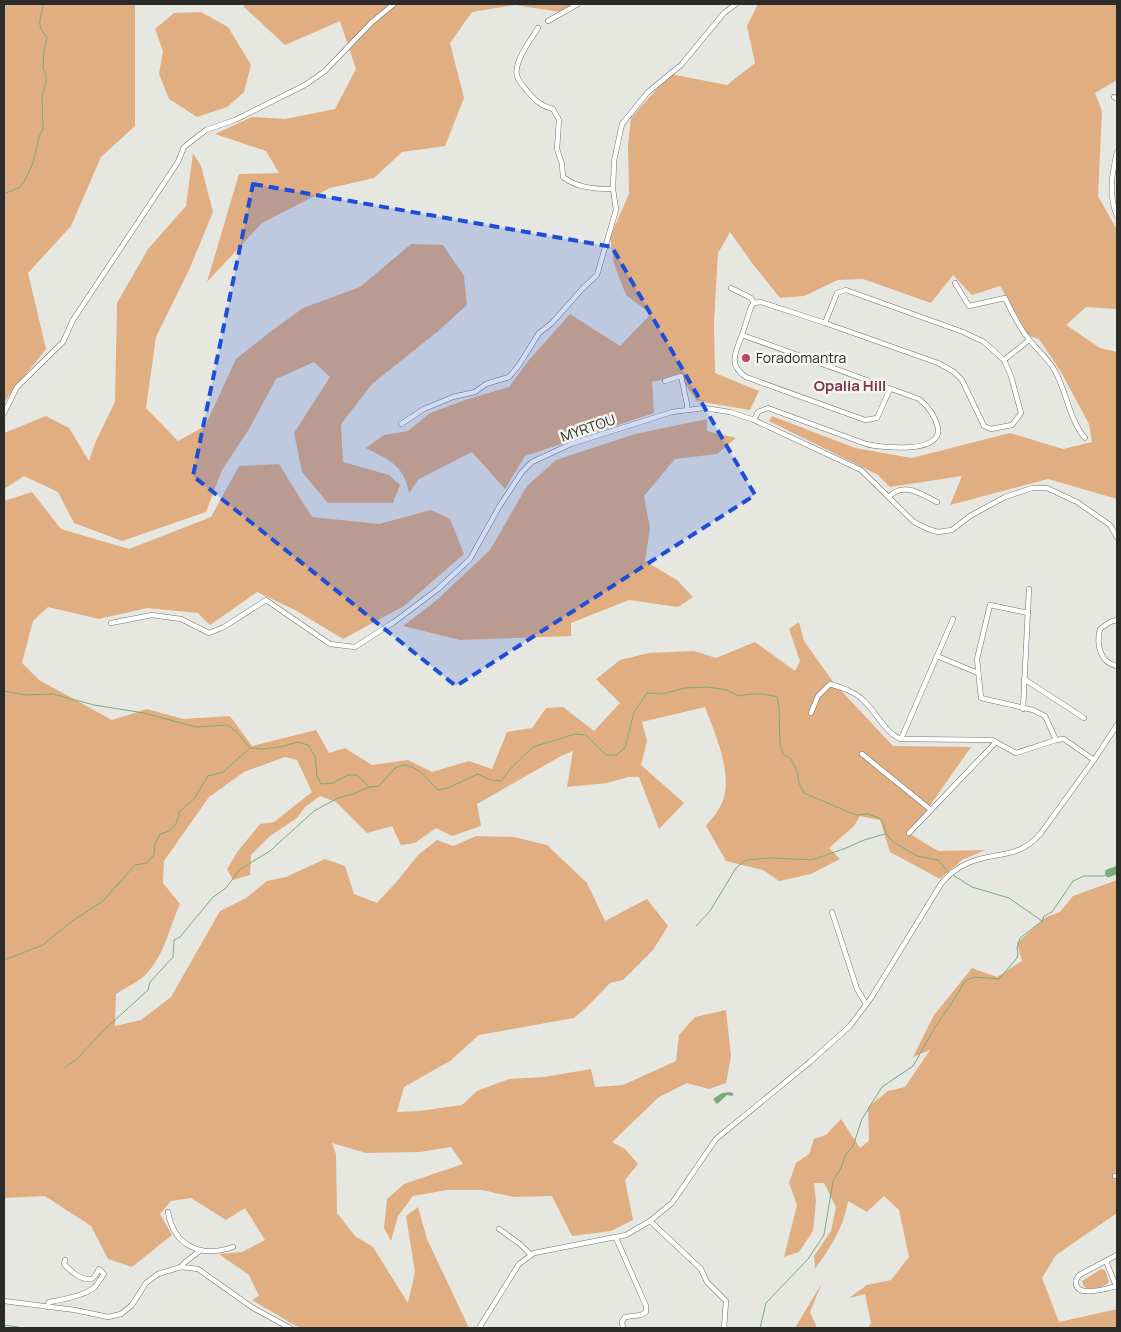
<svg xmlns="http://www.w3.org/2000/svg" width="1121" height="1332" viewBox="0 0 1121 1332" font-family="Manrope,sans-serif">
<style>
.green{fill:#e0ae80}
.water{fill:#7aab79}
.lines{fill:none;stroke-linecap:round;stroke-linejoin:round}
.stream{stroke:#7aab79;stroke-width:1}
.river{stroke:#7aab79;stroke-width:8}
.minor-casing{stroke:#73736e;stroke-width:5.5}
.minor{stroke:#fff;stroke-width:4.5}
.marked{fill:#1d4ed8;fill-opacity:0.2;stroke:#1d4ed8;stroke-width:4;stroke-dasharray:10 6;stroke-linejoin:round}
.poi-dot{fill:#c93c6e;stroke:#f5f4ef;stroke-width:2}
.labels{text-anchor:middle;stroke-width:5;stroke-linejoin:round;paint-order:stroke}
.poi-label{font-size:14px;fill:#2b2b29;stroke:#f5f4ef;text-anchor:start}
.street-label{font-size:14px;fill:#2b2b29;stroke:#f5f4ef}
.neighbourhood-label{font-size:15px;font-weight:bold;fill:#7c364b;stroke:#f5f4ef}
</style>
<rect width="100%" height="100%" fill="#e7e7e2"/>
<g class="green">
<path d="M 4,4 L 135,4 L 135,126 L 101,157 L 71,226 L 28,273 L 46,349 L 4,402 Z"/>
<path d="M 244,4 L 572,4 L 561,12 L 515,5 L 472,12 L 450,43 L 464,98 L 445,146 L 402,152 L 374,178 L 330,188 L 262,223 L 207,282 L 239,174 L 279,173 L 266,151 L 215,134 L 252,117 L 285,119 L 335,109 L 356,69 L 340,21 L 285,45 L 244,7 Z"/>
<path d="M 758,4 L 1117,4 L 1117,80 L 1095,93 L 1102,111 L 1098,196 L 1117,230 L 1117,309 L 1086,307 L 1066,325 L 1100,348 L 1117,352 L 1117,499 L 1048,479 L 950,505 L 962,476 L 890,487 L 878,475 L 769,421 L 772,416 L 855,448 L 912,458 L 1010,433 L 1063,449 L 1092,442 L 1089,424 L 1061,372 L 1039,339 L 1029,336 L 1000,286 L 972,295 L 953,275 L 931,303 L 863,279 L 838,280 L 804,296 L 780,298 L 752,263 L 730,232 L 718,253 L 714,322 L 715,373 L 759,391 L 750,410 L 697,401 L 679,376 L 652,382 L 654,413 L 525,456 L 505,489 L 472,452 L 419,479 L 409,493 C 404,465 389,460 366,448 L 384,435 L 408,431 L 430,413 L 468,399 L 509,387 L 529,360 L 570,314 L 620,346 L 651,314 L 626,295 L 614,264 L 610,237 L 629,194 L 628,145 L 631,118 L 670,74 L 727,85 L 755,63 L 747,26 Z"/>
<path d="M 201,12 L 228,27 L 251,65 L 244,92 L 227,107 L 197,117 L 169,99 L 159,74 L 163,51 L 155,29 L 174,13 Z"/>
<path d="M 193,153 L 201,166 L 213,212 L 189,270 L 156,337 L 146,408 L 178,441 L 205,426 L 236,359 L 270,332 L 303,308 L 360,287 L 411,244 L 443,245 L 464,276 L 467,305 L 437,332 L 372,384 L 341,424 L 343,462 L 389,475 L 400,485 L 393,503 L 328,503 L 302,472 L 294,433 L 330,377 L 314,362 L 276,379 L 249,429 L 222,470 L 206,512 L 122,541 L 74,523 L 58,492 L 24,476 L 4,489 L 4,433 L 46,416 L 69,428 L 89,461 L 95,443 L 115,402 L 117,303 L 148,249 L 186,206 Z"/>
<path d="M 707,419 L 707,431 L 736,438 L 717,454 L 675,459 L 644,496 L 650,528 L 645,561 L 677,580 L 693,597 L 678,607 L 629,600 L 571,623 L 571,636 L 460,640 L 403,626 L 438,599 L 490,550 L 527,486 L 556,460 L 635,434 Z"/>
<path d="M 279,464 L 312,517 L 379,524 L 431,510 L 450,519 L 464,554 L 404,606 L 343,639 L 295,610 L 257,592 L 210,625 L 198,613 L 147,608 L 99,619 L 48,607 L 33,621 L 22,663 L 39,680 L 112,720 L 147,709 L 183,719 L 230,716 L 252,746 L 316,730 L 329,753 L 345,748 L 372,765 L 408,760 L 432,772 L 469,761 L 492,769 L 507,732 L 532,728 L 546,708 L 563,707 L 594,731 L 620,703 L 596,679 L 620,660 L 649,653 L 694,651 L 716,658 L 755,642 L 795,671 L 800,661 L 789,629 L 799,622 L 804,641 L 834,683 L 893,746 L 971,747 L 910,834 L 938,851 L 985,850 L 962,860 L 940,879 L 890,852 L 880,820 L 860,816 L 854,826 L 829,848 L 840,859 L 811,874 L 779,881 L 763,870 L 726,861 L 706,826 C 710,820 717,814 720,807 C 736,779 715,734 705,707 L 642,722 L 647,741 L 641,765 L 684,803 L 659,829 L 639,777 L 628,777 L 607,783 L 567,787 L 573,751 L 561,756 L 477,804 L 481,826 L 452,836 L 436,828 L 415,843 L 401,845 L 392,826 L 367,833 L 336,802 L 320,796 L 305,807 L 297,818 L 270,836 L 251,855 L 250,875 L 233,880 L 227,869 L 238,851 L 260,824 L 274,822 L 312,792 L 297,760 L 285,757 L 244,772 L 209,797 L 164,861 L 163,883 L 180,904 C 169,928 166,951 148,972 C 141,981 126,987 116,994 L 115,1026 L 141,1020 L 171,997 L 220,911 L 246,898 L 267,881 L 286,877 L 325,859 L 345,866 L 354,894 L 377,903 L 399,879 L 418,855 L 437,840 L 453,846 L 476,836 L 514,837 L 547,845 L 587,883 L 605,921 L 647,899 L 668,926 L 653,950 L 623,980 L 610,983 L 588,1006 L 574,1018 L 479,1035 L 450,1061 L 404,1087 L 397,1112 L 419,1111 L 462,1105 L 477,1091 L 509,1079 L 544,1077 L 591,1069 L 595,1087 L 623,1085 L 676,1061 L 679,1035 L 695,1017 L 726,1010 L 731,1056 L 726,1083 L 709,1089 L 687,1083 L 659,1097 L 612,1142 L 625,1149 L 638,1164 L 625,1180 L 633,1220 L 611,1231 L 572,1236 L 552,1196 L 514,1197 L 482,1190 L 447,1190 L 413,1196 L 398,1216 L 391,1241 L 384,1228 L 387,1199 L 404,1184 L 463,1164 L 451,1147 L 420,1152 L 366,1153 L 332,1143 L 336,1154 L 337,1213 L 355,1236 L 373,1247 L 408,1303 L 415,1272 L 406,1216 L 418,1207 L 427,1239 L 469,1328 L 303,1328 L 296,1326 L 252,1300 L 259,1296 L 249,1275 L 219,1254 L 242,1252 L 265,1240 L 245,1208 L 226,1220 L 191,1198 L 171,1201 L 160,1214 L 172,1235 L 132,1267 L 108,1259 L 91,1226 L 45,1196 L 4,1198 L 4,501 L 32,492 L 61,529 L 129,549 L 211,517 L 239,466 Z"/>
<path d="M 1117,880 L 1117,1213 L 1056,1255 L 1042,1278 L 1059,1322 L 1117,1309 L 1117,1328 L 868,1328 L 871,1323 L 865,1294 L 849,1298 L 867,1285 L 891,1280 L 909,1257 L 899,1210 L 884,1196 L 867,1212 L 848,1201 C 844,1227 830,1248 815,1269 L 814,1256 L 831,1231 L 836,1207 L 824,1183 L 814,1183 L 816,1202 L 813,1231 L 799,1252 L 784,1257 L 797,1205 L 789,1183 L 796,1163 L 809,1154 L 814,1139 L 826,1135 L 841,1119 L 860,1148 L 869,1141 L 868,1107 L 888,1091 L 905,1087 L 930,1050 L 913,1057 L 934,1015 L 972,968 L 997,977 L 1022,961 L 1017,943 L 1046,917 L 1060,912 L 1073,896 Z"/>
<path d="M 1101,1269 L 1105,1270 L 1109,1282 C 1104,1288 1091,1290 1084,1287 L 1082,1281 Z"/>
<path d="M 822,1283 L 810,1312 L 817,1328 L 795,1328 Z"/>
</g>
<path class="water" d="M 730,1092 L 734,1094 L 732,1096 L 727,1095 L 717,1104 L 713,1099 L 722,1093 Z"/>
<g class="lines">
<g class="stream">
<path d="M 4,194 L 20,187 L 24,182 L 33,163 L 39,137 L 43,129 L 42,97 L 46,82 L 46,74 L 43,69 L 44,52 L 47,37 C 36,26 40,18 44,4"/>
<path d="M 4,691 L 26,695 L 53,694 L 94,705 L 144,713 L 196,727 L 227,725 L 237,732 L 250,748 L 261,749 L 280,747 L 298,742 L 308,745 L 315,756 L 317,776 L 321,784 L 333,783 L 348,775 L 357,775 L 369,787 L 379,786 L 395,768 L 404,765 L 412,767 L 421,772 L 438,790 L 448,788 L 478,774 L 490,780 L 501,781 L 512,767 L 533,747 L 575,734 L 586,735 L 606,755 L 616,755 L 625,748 L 634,712 L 647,693 L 662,694 L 685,688 L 707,687 L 727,690 L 739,696 C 753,693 763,693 777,697 L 779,707 L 780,744 L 783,754 L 791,759 L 797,771 L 799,783 L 804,793 L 856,815 L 868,814 L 879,818 L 883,822 L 886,834 L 892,841 L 917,856 L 938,860 L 949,873"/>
<path d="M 953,875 L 972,887 L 1009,898 L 1042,921"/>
<path d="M 696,926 L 710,911 L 736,868 L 746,860 L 771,858 L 812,860 L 846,848 L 864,840 L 885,834"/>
<path d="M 4,960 L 43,945 L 72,921 L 103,901 L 135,865 L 147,863 L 154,855 L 155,844 L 160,834 C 173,831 177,826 179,812 L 194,799 L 208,776 L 223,772 L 250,748"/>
<path d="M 65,1067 L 76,1060 L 104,1030 L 148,990 L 150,982 L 173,957 L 174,940 L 180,937 L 213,897 L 226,888 L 239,870 L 270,851 L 314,811 L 338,798 L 353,794 L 369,787"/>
<path d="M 4,1325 L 24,1328"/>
<path d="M 760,1328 L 766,1303 L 808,1259 L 824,1235 L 833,1181 L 841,1168 L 845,1156 L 853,1146 L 862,1119 L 875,1098 L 882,1087 L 913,1066 L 935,1027 L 951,1004 L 965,981 L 974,977 L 999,979 L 1017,958 L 1018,954 L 1017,948 L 1020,938 L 1042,921 L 1044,916 L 1052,912 L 1073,881 L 1084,876 L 1104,876 L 1109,873"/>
</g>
<path class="river" d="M 1109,873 L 1117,870"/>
<defs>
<g id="minor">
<path d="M 548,21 L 578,4"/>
<path d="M 538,28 C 531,39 513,63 517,76 C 519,82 524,87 528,92 C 536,101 541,106 553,109 L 559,120 L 557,149 L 562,164 L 563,177 C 577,188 595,189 613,189"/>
<path d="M 1114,97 L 1117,99"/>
<path d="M 1117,152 C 1112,174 1108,194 1117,216"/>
<path d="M 955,283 L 969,306 L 1005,298 C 1012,312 1018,326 1028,338 C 1036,349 1049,359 1055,371 C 1067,393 1069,419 1085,438"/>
<path d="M 731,288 L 751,298 L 754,303"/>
<path d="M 825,323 L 837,293 L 846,290 L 963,332 L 984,342 L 1004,360 L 1011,376 L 1021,413 L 1012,425 L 991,429 L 984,426 L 962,380 L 954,372 L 938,363 L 825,323 L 761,302 L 754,303 L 751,307 C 748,316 745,326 742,335 C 736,352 727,364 746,377 L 865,420 L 877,418 L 890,389"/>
<path d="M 742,335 L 919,399 C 929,407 935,415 938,428 C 942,454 882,448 866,444 L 768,408 L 758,412 L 754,420"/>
<path d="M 1004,360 L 1029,340"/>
<path d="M 665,381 L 681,376 L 687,404 L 687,410"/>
<path d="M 4,413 L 17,387 L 63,342 L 73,320 L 178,162 L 184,147 L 206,130 L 235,120 L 305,85 L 325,71 L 372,22 L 394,4"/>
<path d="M 401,424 L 424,409 L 453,397 L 475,392 L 486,384 L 509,377 L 519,365 L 539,333 L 552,323 L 583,288 L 597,275 L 616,210 L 613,189 L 614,161 L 622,124 L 648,92 L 681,65 L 724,13 L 736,4"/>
<path d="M 889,497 C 903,481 921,494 937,502"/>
<path d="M 1028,613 L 990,605 L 977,659 L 981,698 L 1033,710 L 1045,716 L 1056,740"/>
<path d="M 953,619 L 937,656 L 978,673"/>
<path d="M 1117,620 L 1110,622 L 1100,629 C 1096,644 1100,663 1117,666"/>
<path d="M 111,623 L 152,615 L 181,619 L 209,633 L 224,627 L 266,600 L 330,644 L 355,647 L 394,622 L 438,589 L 470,559 L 499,507 L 522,472 L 532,462 L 571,444 L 672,412 L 704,408 L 730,412 L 754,420 L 861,470 L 914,522 L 928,529 L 938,532 L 952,530 L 970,516 L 1005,497 L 1032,488 L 1047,488 L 1077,502 L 1110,525 L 1117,537"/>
<path d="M 1024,679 L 1084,718"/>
<path d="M 1023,709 L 1029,589"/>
<path d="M 811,713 L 818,696 L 830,684 C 843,688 856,692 865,702 C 877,713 885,733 901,739 L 992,740 L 1016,753 L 1056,740 L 1064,739 L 1094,760"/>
<path d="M 901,739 L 937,656"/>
<path d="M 862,754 L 931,810"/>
<path d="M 909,833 L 996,742"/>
<path d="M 832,912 L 857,989 L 866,1004"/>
<path d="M 1115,1176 L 1117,1176"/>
<path d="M 168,1212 C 174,1247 202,1258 233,1247"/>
<path d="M 650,1221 L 701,1269 L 707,1282 L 726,1301 L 724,1328"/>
<path d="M 499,1229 L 520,1244 L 531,1255"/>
<path d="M 616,1238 L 646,1306 L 646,1312 L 641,1315 L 625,1317 L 622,1322 L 623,1328"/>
<path d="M 1117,1255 L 1081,1274 C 1077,1277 1075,1280 1076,1284 C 1078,1298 1108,1288 1117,1286"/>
<path d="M 1106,1261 L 1116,1286"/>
<path d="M 181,1267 L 184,1263 L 201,1250"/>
<path d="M 4,1301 L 75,1310 L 108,1317 L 121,1314 L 132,1305 L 146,1283 L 158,1274 L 181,1267 L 198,1269 L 253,1308 L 290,1328"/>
<path d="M 47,1307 L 49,1302 C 61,1300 85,1296 95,1287 C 98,1283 101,1278 104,1274 L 99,1269 C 97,1272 95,1278 91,1279 C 82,1281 69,1270 64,1264 L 65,1260"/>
<path d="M 479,1328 L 519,1264 L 534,1253 L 626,1235 L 650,1221 L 672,1203 L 716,1139 L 810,1062 L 850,1026 L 871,998 L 941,884 C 949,875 956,868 968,863 C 996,851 1018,860 1041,833 L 1094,760 L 1117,725"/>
</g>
</defs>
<use href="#minor" class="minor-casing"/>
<use href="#minor" class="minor"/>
</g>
<path class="marked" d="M 253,184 L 612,247 L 755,495 L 456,686 L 193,476 Z"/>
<circle class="poi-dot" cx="746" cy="358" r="5"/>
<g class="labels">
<g class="poi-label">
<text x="756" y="363">Foradomantra</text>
</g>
<g class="street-label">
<text transform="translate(588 428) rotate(-19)" y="5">MYRTOU</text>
</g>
<g class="neighbourhood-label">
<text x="850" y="391">Opalia Hill</text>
</g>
</g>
<rect width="1121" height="1332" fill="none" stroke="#2b2b29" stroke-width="10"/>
</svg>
